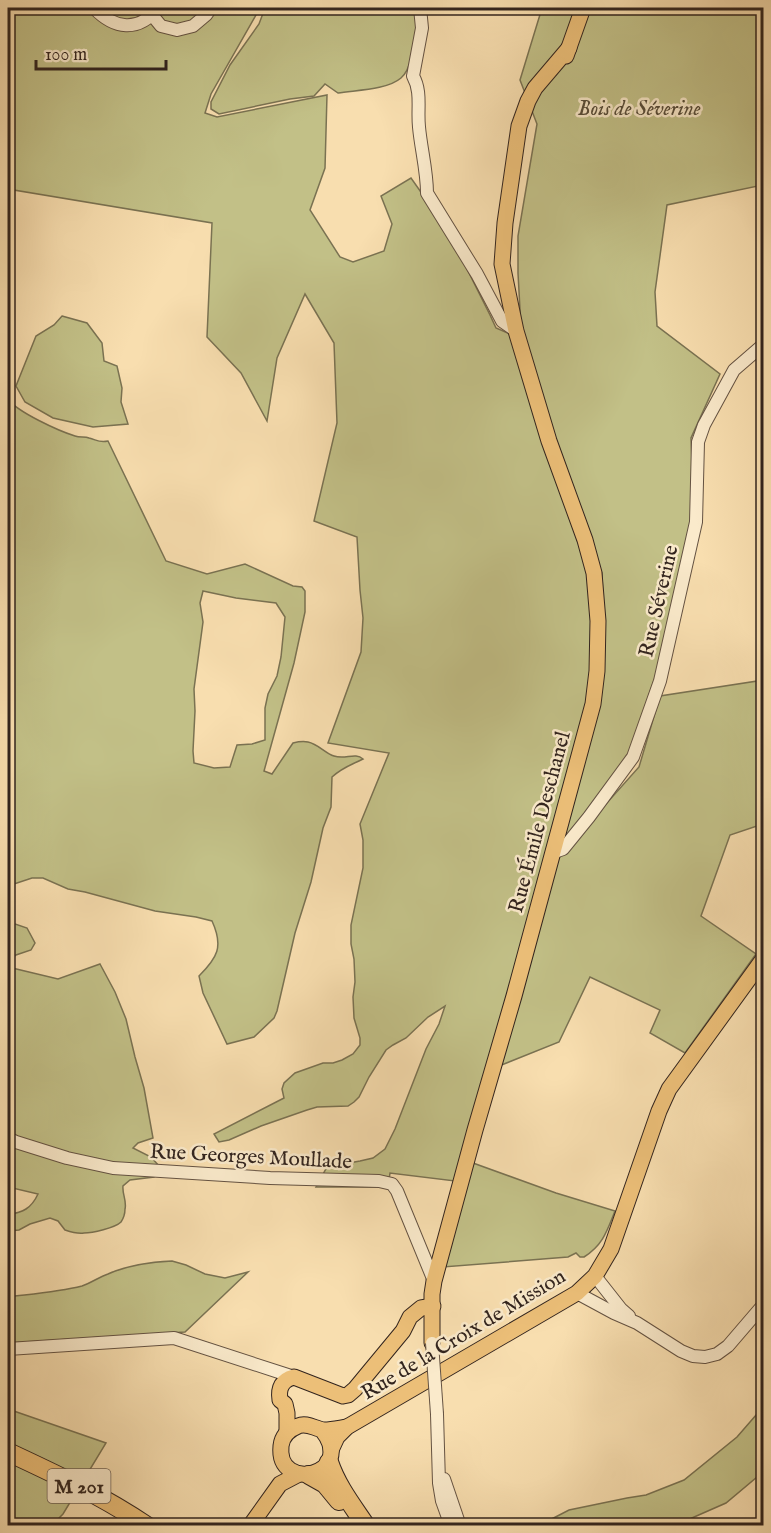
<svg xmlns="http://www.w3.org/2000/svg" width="771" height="1533" viewBox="0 0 771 1533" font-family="'IM FELL English',serif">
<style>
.green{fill:#c2c087;stroke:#7a7252;stroke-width:1.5;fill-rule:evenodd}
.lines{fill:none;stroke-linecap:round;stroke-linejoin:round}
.minor-casing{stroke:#645242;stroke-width:14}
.major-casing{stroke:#32241e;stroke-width:17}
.highway-casing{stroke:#32241e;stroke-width:20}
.minor{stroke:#faeacb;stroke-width:12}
.major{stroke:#ecbf78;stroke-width:15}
.highway{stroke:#ecbf78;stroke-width:18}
.minor-bridge-casing{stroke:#645242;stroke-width:14;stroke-linecap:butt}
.minor-bridge{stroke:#faeacb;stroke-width:12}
.labels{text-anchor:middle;stroke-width:5;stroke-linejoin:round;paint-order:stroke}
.shield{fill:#faeacb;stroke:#6e5f52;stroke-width:1.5}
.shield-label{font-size:20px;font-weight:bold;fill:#32241e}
.park-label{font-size:21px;font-style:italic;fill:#564b38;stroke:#faeacb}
.street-label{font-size:21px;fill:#32241e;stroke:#faeacb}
</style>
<rect width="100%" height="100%" fill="#f8deaf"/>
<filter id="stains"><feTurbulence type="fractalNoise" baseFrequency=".00333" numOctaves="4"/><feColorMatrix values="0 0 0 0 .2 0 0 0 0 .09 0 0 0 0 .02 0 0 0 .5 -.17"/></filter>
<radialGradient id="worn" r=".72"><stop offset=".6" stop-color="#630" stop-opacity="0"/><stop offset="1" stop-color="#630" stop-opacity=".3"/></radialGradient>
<g class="green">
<path d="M 8,8 L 260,8 L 211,94 L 205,113 L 217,117 L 327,95 L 325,168 L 310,210 L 340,257 L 353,262 L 384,251 L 392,224 L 381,196 L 411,178 L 447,229 L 490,315 L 496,328 L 510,334 L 588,573 L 594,628 L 587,709 L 455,1181 L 390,1173 L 388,1187 L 316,1187 L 327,1167 L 360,1161 L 373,1158 L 385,1149 L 395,1129 L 426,1049 L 439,1024 L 445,1006 L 428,1017 L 406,1038 L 393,1045 L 386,1050 L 369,1077 L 359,1097 L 354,1102 L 348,1106 L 317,1107 L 307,1110 L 261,1126 L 229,1140 L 219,1142 L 214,1134 L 284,1098 L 282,1089 L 284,1083 L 295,1073 L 323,1063 L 333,1063 L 342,1060 L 353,1054 L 360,1045 L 360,1038 L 354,1018 L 353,997 L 355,982 L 354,959 L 351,944 L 351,925 L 363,868 L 363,840 L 360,824 L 389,753 L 328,743 L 361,652 L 363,618 L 360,590 L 357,537 L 314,521 L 337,423 L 334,343 L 305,294 L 277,358 L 267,421 L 241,373 L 207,337 L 212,223 L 8,189 Z"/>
<path d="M 265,8 L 416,8 C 417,15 418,23 417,31 C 417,42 410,71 401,78 C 387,90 356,90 338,93 L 325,84 L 314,96 L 290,99 L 219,114 L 211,109 L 211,102 L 230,65 L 259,24 Z"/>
<path d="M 542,8 L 763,8 L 763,185 L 667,205 L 655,292 L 657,326 L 720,374 L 691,438 L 693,486 L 691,529 L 661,660 L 626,762 L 567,836 L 564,837 L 604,638 L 602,573 L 593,554 L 542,404 L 521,328 L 518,273 L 518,236 L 537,124 L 520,80 Z"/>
<path d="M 62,316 L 87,323 L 102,343 L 104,361 L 117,366 L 122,388 L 121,402 L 128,424 L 93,427 L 53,418 L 25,402 L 16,386 L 36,336 L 54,325 Z"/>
<path d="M 8,399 C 17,412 59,431 75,436 C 80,438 85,436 89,438 C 97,440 99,443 108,441 L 166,561 L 207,574 L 245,564 L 293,586 L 302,587 L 305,591 L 305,612 L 294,663 L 264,771 L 272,774 L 293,743 C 297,742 303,741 308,742 C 318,744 325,753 334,756 C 345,760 355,752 363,759 C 349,766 343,767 332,777 L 331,807 L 323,828 L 311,882 L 295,933 L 277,1011 L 274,1018 L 254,1037 L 227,1044 L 203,993 L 199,976 C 217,958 224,947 212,921 L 196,917 L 155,911 L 85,892 L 68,889 L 43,878 L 32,878 L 8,886 ZM 203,591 L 236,598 L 276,603 L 285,617 L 281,657 L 277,676 L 268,694 L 265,708 L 265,740 L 252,744 L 237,745 L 230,767 L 214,768 L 194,763 L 193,751 L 195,711 L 194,689 L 203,622 L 200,603 Z"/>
<path d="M 763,632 L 763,824 L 730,835 L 701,916 L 756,954 L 685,1053 L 650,1033 L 660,1010 L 590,977 L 559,1042 L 499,1066 L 556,860 L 639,767 L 660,696 L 757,681 Z"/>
<path d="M 8,903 L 9,915 L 12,923 L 27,928 L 35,943 L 31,950 L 16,955 L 8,962 Z"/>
<path d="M 100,964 L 115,992 L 126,1019 L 135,1057 L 144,1088 L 153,1138 L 138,1143 L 133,1148 L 151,1157 L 159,1166 L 154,1177 L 130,1180 L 123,1186 C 122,1194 127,1201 125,1209 C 125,1213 123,1219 121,1222 C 115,1228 92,1233 84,1233 C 78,1234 71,1232 65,1230 L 58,1221 L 50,1218 L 30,1224 L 19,1230 L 8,1231 L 8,1215 C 23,1212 31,1209 38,1194 L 8,1187 L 8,967 L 58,979 Z"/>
<path d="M 473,1163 L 556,1193 L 615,1211 C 607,1231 603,1245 584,1257 L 580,1257 L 576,1253 L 568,1257 L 443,1267 Z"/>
<path d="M 172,1261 L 186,1265 L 205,1274 L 225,1278 L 248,1272 L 185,1332 L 8,1343 L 8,1297 C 32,1294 58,1292 82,1286 C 91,1283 99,1277 108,1274 C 128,1265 150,1262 172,1261 Z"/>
<path d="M 763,1407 L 763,1472 L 726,1503 L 676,1525 L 540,1525 L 569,1510 L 627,1498 L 646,1495 L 684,1480 L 737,1437 Z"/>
<path d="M 8,1409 L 106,1443 L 63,1514 L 52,1525 L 8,1526 Z"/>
</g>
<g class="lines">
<defs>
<g id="minor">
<path d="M 94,8 C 114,29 138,33 158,8"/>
<path d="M 420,8 L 422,28 L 413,76 C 422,92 417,109 419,127 C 421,149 427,171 427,193 L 477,274 L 502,321 L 516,331"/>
<path d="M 152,15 L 161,26 L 177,30 L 193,26 L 206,15 L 211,8"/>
<path d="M 764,209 L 764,210"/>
<path d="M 552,853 L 563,849 L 589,817 L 633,757 L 660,681 L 696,522 L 698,442 L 704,425 L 734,370 L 764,344"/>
<path d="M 8,1138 L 16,1142 L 67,1158 L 113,1168 L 270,1178 L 379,1181 L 392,1184 L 397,1191 L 434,1281"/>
<path d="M 595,1276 L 621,1309 L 629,1316"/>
<path d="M 577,1293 L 614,1313 L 637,1323 L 681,1351 L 693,1356 L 705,1357 L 717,1354 L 728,1346 L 764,1304"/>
<path d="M 8,1349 L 174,1338 L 294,1377"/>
<path d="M 437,1414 L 439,1483 L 442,1501 L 451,1526"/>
<path d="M 444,1479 L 460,1526"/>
</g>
<g id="major">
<path d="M 566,56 L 583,8"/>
<path d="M 432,1343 L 432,1294 L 434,1281 L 475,1130 L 514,996 L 593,704 L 597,671 L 598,621 L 594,573 L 585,540 L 549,441 L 516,331 L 502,264 L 505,223 L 519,126 L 528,101 L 535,88 L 569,48"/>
<path d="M 322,1430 C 358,1475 276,1494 281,1446 C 282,1436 288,1430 298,1426 C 307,1422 315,1429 324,1430 C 332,1430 340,1428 347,1427"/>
<path d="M 287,1431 L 287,1413 L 285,1404 L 280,1400 C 278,1388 282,1380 294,1377 L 343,1396 L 348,1395 L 355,1389 L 403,1331 L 410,1317 L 421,1308 L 433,1306"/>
<path d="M 331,1450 L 337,1437 L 347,1427 L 577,1293 L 595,1276 L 611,1249 L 659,1111 L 669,1089 L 764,958"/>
<path d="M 250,1526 L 280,1484 L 299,1474"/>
</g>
<g id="highway">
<path d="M 8,1452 C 55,1474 103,1496 147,1526"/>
<path d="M 329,1462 C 337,1486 352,1505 366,1526"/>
<path d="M 309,1475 L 325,1484 L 339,1501"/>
</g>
</defs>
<use href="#minor" class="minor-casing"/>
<use href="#major" class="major-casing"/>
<use href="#highway" class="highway-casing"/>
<use href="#minor" class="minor"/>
<use href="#major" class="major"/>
<use href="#highway" class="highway"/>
<defs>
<path id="minor-bridge" d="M 432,1343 L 437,1414"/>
</defs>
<use href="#minor-bridge" class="minor-bridge-casing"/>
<use href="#minor-bridge" class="minor-bridge"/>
</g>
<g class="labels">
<rect class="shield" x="47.5" y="1469" width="63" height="34" rx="4.5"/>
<g class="shield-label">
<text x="79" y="1493">M 201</text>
</g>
<g class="park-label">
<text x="639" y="115">Bois de Séverine</text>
</g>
<g class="street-label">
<text transform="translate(658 601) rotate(-77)" y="7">Rue Séverine</text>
<text transform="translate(539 822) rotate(-75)" y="7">Rue Émile Deschanel</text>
<text transform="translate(251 1156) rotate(3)" y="7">Rue Georges Moullade</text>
<text transform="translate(463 1334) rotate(-31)" y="7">Rue de la Croix de Mission</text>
</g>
</g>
<rect width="771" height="1533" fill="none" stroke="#f8deaf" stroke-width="30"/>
<rect x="9" y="9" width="753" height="1515" fill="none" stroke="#32241e" stroke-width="3"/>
<rect x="15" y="15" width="741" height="1503" fill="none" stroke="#32241e" stroke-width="1.5"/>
<path d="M36 60v9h130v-9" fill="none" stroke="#32241e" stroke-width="3"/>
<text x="45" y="60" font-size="18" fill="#32241e" stroke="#faeacb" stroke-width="4.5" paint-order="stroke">100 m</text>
<rect width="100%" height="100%" filter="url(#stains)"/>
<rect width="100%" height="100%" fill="url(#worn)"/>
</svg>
